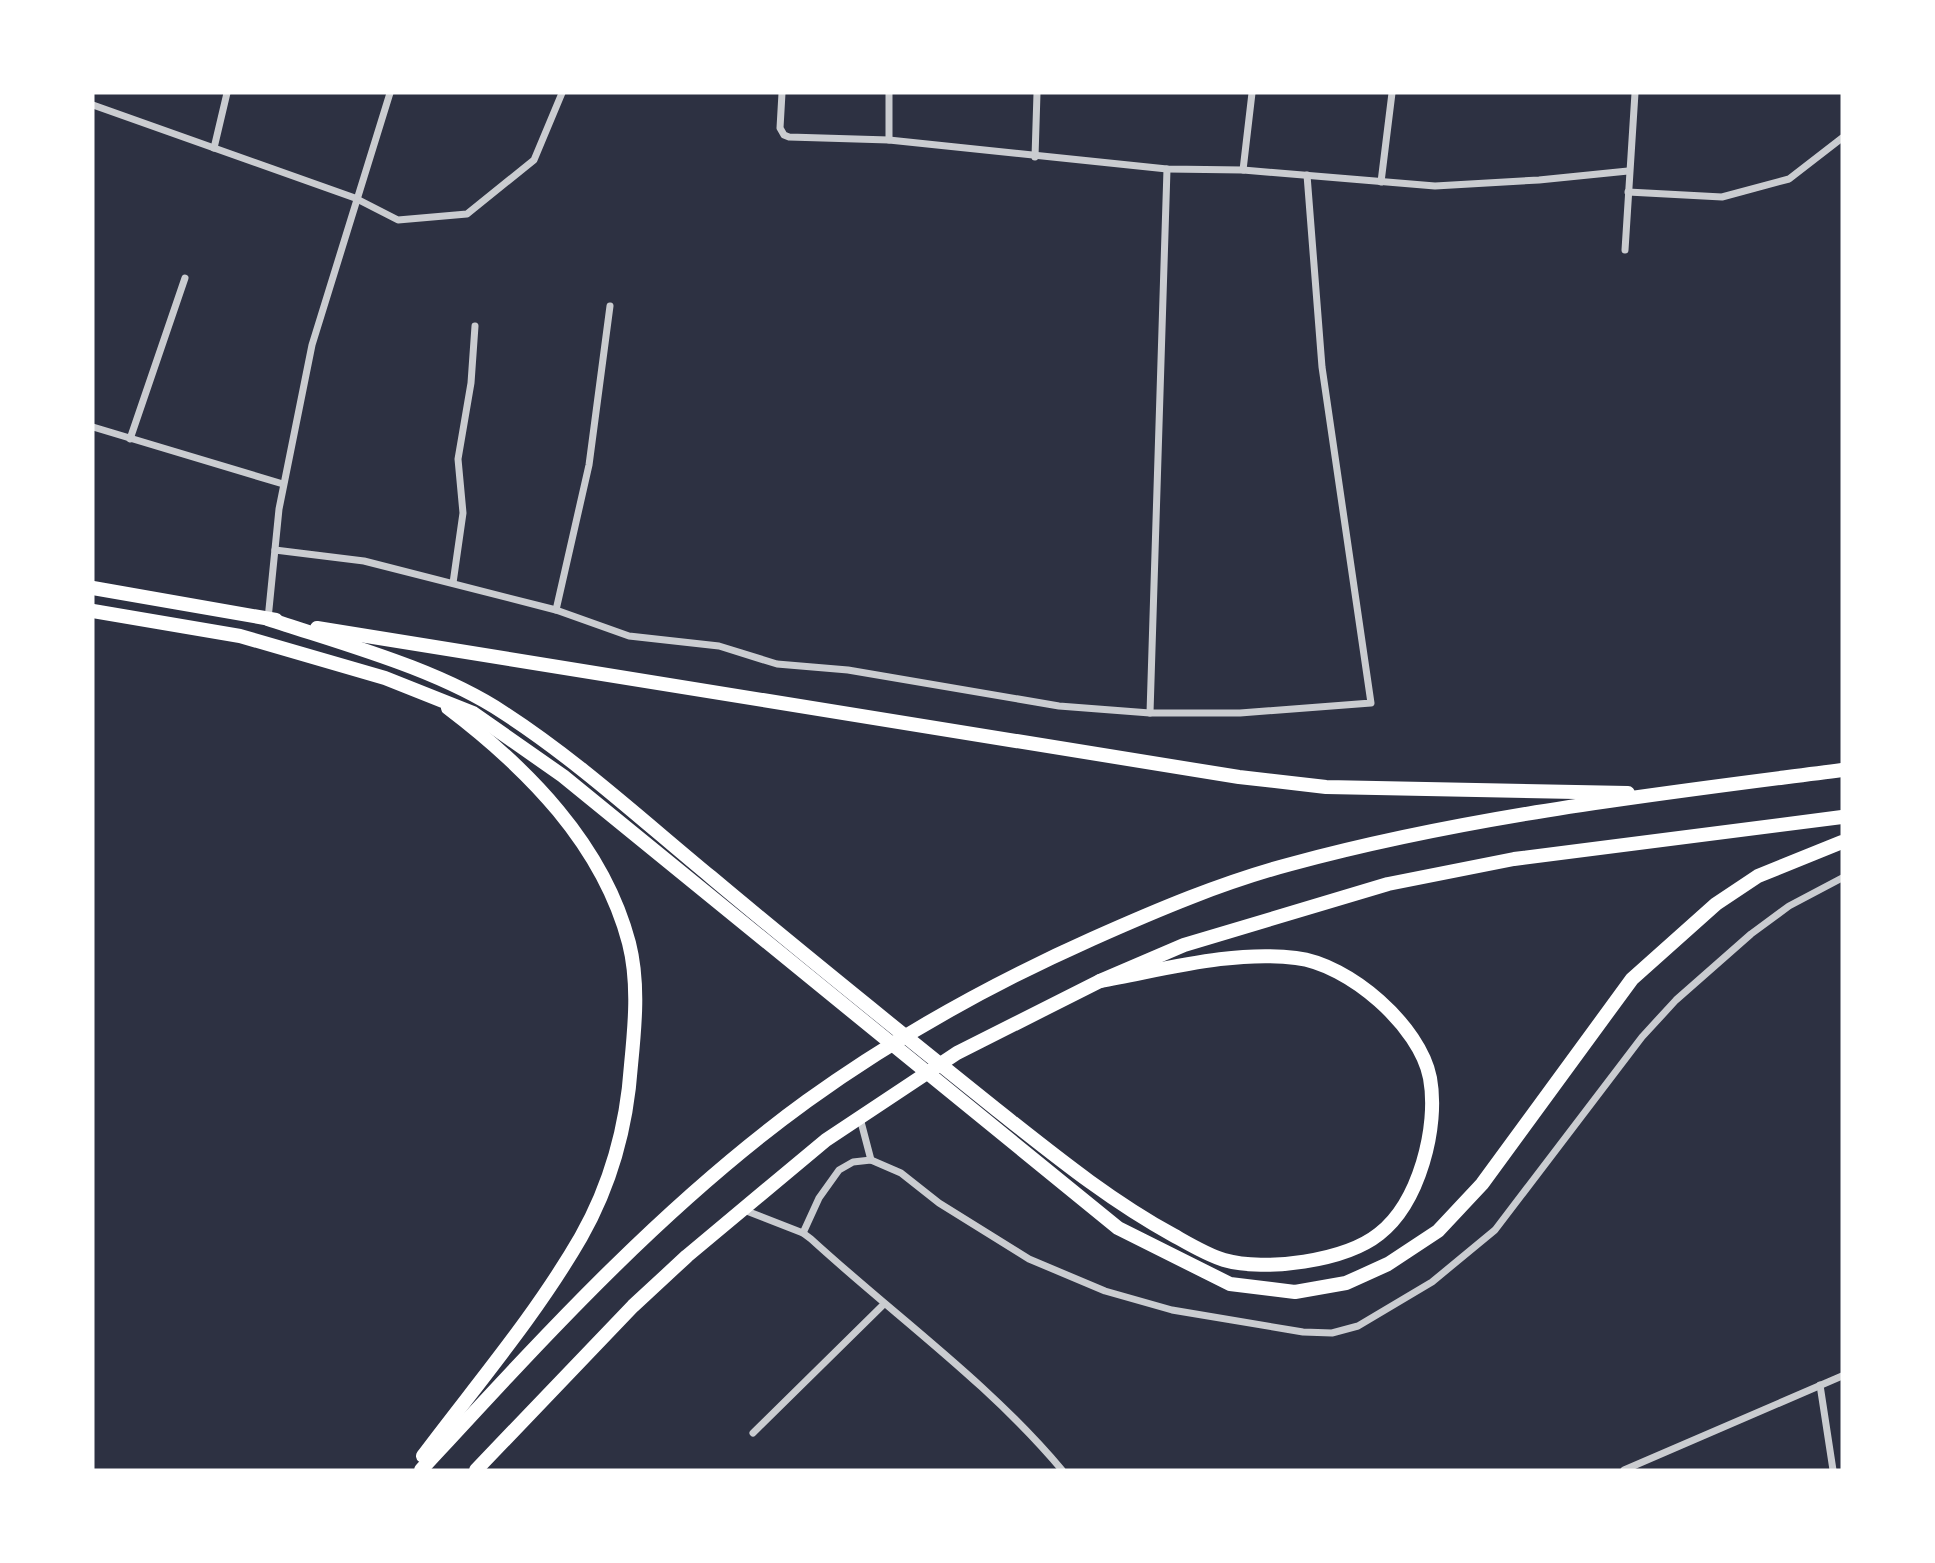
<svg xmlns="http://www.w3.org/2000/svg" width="1935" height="1563" viewBox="0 0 1935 1563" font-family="Lato,sans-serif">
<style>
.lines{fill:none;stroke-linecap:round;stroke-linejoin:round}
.minor{stroke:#caccd0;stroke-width:7}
.trunk{stroke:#fff;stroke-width:14}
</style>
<rect width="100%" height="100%" fill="#2d3142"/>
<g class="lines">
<g class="minor">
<path d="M 782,93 L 780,128 L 784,135 L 789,137 L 889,140 L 1167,169 L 1243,170 L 1435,186 L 1539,180 L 1628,171"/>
<path d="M 93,105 L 355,198 L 398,220 L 467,214 L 534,160 L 562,93"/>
<path d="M 889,140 L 889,93"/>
<path d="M 214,148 L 227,93"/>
<path d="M 1035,157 L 1037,93"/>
<path d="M 1243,170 L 1252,93"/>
<path d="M 1381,182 L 1392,93"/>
<path d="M 1628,192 L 1722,197 L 1789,179 L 1842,138"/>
<path d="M 1625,250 L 1635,93"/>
<path d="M 93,427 L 283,484"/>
<path d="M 130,439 L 185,278"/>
<path d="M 275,550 L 364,561 L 556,610 L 629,636 L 719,646 L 777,664 L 848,670 L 1059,706 L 1150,713 L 1240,713 L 1371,703 L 1322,367 L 1307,175"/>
<path d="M 453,583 L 463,513 L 458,459 L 471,383 L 475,326"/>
<path d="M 556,610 L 589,465 L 610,306"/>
<path d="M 268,619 L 279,509 L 312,345 L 390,93"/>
<path d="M 1150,713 L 1167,169"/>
<path d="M 860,1118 L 871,1160"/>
<path d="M 744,1210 L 803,1233 L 811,1239 C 895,1316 988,1382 1062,1470"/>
<path d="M 803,1233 L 819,1198 L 839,1170 L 853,1162 L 871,1160 L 901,1173 L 939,1203 L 1029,1259 L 1105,1291 L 1172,1310 L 1303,1332 L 1332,1333 L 1358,1326 L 1432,1282 L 1495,1230 L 1642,1037 L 1676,1000 L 1751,934 L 1789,906 L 1842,878"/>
<path d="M 1820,1385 L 1833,1470"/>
<path d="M 753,1433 L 884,1304"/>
<path d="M 1624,1470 L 1842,1376"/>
</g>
<g class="trunk">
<path d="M 93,588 L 276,620"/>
<path d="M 93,611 L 240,636 L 385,678 L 473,713 L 563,776 L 1118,1228 L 1230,1284 L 1295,1292 L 1346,1283 L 1388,1264 L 1438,1231 L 1482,1184 L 1632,979 L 1716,904 L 1758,876 L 1842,842"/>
<path d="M 268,619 C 343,644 438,669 504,713 C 578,761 643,821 711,877 C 805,956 901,1033 997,1110 C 1054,1155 1109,1200 1173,1235 C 1189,1244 1207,1255 1224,1260 C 1265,1272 1345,1261 1379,1234 C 1419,1203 1439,1127 1430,1078 C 1420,1026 1349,964 1296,958 C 1232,950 1163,970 1100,981"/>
<path d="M 317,628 L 1239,777 L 1326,787 L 1628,793"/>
<path d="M 423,1456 C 477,1384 536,1315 581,1237 C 611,1184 627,1124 631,1065 C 635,1025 639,982 629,943 C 603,844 527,768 448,708"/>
<path d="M 421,1470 C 541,1340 662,1206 807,1101 C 896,1037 991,984 1092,939 C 1157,910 1223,882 1291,864 C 1471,815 1658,794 1842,770"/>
<path d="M 476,1470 L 633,1306 L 687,1256 L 826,1140 L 957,1053 L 1100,981 L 1184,945 L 1388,884 L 1514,859 L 1842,817"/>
</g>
</g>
<rect width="1935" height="1563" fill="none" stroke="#ffffff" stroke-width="189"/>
</svg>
